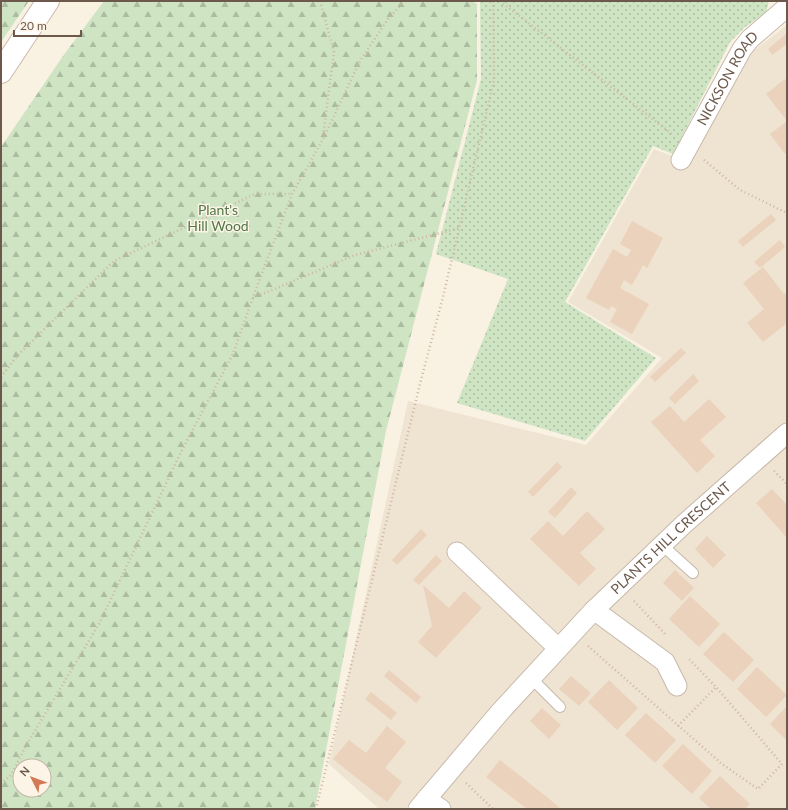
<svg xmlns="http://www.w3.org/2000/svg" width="788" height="810" viewBox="0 0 788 810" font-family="Lato,sans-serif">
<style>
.residential{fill:#efe3d1}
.grass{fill:url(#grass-dots)}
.forest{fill:url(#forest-firs);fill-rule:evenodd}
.building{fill:#ebd2bd}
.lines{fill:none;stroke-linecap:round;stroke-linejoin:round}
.lane-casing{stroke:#c7b9ab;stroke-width:12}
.street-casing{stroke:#c7b9ab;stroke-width:21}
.secondary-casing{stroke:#cbbaa9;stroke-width:24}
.path{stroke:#cfb5a1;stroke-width:2.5;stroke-dasharray:1 3;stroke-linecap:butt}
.lane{stroke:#fff;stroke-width:10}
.street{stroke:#fff;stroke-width:19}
.secondary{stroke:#fff;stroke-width:22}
.labels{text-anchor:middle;stroke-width:3;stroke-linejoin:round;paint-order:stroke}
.street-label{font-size:14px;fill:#6d594c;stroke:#fcf5e7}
.park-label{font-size:14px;fill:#547748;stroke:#fcf5e7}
</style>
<defs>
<pattern id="grass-dots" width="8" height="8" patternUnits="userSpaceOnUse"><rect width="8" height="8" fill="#cee4c2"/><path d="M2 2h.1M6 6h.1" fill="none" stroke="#abbca0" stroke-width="1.8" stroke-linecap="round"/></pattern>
<pattern id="forest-firs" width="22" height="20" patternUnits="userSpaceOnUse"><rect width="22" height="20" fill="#cee4c2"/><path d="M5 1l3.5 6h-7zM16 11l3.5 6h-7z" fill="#abbca0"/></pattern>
</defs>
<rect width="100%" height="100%" fill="#f9f1e2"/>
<path class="residential" d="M 787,25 L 787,809 L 379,809 L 329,764 L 408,401 L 586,445 L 662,358 L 568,302 L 654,149 L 690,163 L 752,52 Z"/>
<path class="grass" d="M 480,1 L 769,1 L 766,13 L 745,27 L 730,42 L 673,154 L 653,146 L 565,302 L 656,358 L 585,441 L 457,403 L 508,279 L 436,254 L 481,79 Z"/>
<g class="forest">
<path d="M 1,1 L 29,1 L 1,42 Z"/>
<path d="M 104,1 L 472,1 L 477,4 L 477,80 L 386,431 L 315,809 L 1,809 L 1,147 L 63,56 ZM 20,766 L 44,766 L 44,790 L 20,790 Z"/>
</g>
<g class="building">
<path d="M 787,33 L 787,44 L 772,55 L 768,49 Z"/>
<path d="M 785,79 L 787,82 L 787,152 L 785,154 L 770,134 L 787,121 L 766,94 Z"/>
<path d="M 771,214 L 776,220 L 743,247 L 738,241 Z"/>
<path d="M 632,221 L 663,238 L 647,268 L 643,265 L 632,285 L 624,280 L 620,288 L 649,304 L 632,334 L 610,322 L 617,309 L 611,306 L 609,310 L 586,298 L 613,249 L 627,257 L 631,250 L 620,244 Z"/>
<path d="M 780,240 L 785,247 L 760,268 L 754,262 Z"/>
<path d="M 763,267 L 784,294 L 787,292 L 787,323 L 763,342 L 747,323 L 764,309 L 743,283 Z"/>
<path d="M 681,348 L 686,353 L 655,382 L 650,377 Z"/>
<path d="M 693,374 L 699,381 L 675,404 L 669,398 Z"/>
<path d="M 709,399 L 726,417 L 700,440 L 715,456 L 697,473 L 651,422 L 670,406 L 684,422 Z"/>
<path d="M 557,462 L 562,467 L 533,497 L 528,492 Z"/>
<path d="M 571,487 L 577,493 L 555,518 L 548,512 Z"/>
<path d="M 772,489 L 787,505 L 787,538 L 756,503 Z"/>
<path d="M 587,511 L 605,529 L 580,553 L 596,569 L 579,586 L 530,539 L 548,521 L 563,536 Z"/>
<path d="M 421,529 L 427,535 L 397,565 L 392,560 Z"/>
<path d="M 707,536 L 726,555 L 713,568 L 695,549 Z"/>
<path d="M 436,555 L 442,561 L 419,585 L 413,580 Z"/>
<path d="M 675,570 L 694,588 L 682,601 L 663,583 Z"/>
<path d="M 423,585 L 449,608 L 464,591 L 482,608 L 436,658 L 418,642 L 432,626 Z"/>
<path d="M 690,596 L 720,624 L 699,647 L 669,619 Z"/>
<path d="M 724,632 L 754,660 L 733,682 L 703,654 Z"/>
<path d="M 757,667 L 787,695 L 766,717 L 737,689 Z"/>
<path d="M 389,670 L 421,697 L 416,703 L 384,676 Z"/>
<path d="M 571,676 L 591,693 L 579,706 L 559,689 Z"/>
<path d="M 609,680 L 638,708 L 617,730 L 588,702 Z"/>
<path d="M 371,692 L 397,713 L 391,720 L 365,699 Z"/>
<path d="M 787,706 L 787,741 L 770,724 Z"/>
<path d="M 542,708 L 561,725 L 549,739 L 530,721 Z"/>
<path d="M 646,713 L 676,740 L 655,763 L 625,735 Z"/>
<path d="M 387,726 L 406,742 L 385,768 L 402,782 L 387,802 L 333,759 L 349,740 L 366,753 Z"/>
<path d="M 683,744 L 712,771 L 692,794 L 662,766 Z"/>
<path d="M 500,760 L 548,798 L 561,809 L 527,809 L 486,777 Z"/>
<path d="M 720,776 L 750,804 L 745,809 L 711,809 L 699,798 Z"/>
</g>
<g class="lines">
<defs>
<g id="lane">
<path d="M 662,545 L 693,573"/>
<path d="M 531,678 L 560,707"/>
</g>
<g id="street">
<path id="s1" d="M 681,160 L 742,49 L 750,39 L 787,7"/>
<path d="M 457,552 L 558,648"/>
<path d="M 594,610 L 665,662 L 677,686"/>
<path d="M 426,799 L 441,809"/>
<path id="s2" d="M 418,809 L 500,712 L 594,610 L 683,525 L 787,433"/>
</g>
<path id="secondary" d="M 1,72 L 48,1"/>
</defs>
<use href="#lane" class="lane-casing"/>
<use href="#street" class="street-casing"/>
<use href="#secondary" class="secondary-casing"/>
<g class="path">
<path d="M 320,1 L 334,52 L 323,136"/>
<path d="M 500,1 L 672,134"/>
<path d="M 704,160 L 740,190 L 787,213"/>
<path d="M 253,298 L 355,255 L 460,228"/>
<path d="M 1,377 L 18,355 L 114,261 L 255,194 L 292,194"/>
<path d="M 774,471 L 787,484"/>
<path d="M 634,601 L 666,635"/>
<path d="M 588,646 L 722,764 L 758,789 L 782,764 L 716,687 L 688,658"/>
<path d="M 678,726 L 716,687"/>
<path d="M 466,783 L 493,809"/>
<path d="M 1,784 L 11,775 L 27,744 L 99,624 L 183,448 L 233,354 L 256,289 L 292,194 L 323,139 L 360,61 L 388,19 L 405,1"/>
<path d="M 316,809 L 420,384 L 443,297 L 494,80 L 493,1"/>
</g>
<use href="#lane" class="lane"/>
<use href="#street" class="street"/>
<use href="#secondary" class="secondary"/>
</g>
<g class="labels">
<g class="street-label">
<text dy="5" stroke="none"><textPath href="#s1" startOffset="94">NICKSON ROAD</textPath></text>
<text dy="5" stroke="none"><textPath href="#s2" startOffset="371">PLANTS HILL CRESCENT</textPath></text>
</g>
<g class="park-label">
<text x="218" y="215">Plant's<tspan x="218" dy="16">Hill Wood</tspan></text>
</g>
</g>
<rect width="788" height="810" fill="none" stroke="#6d594c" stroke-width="4"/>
<g transform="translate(32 778) rotate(312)"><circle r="19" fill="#fcf5e7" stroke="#c3b7a9"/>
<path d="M0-3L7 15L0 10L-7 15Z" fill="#d47955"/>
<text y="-6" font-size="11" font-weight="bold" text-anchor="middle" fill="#6d594c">N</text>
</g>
<path d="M14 30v6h67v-6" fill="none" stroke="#6d594c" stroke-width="2"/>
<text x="20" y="30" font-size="12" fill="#6d594c" stroke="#fcf5e7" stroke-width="3" paint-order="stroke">20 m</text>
</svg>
